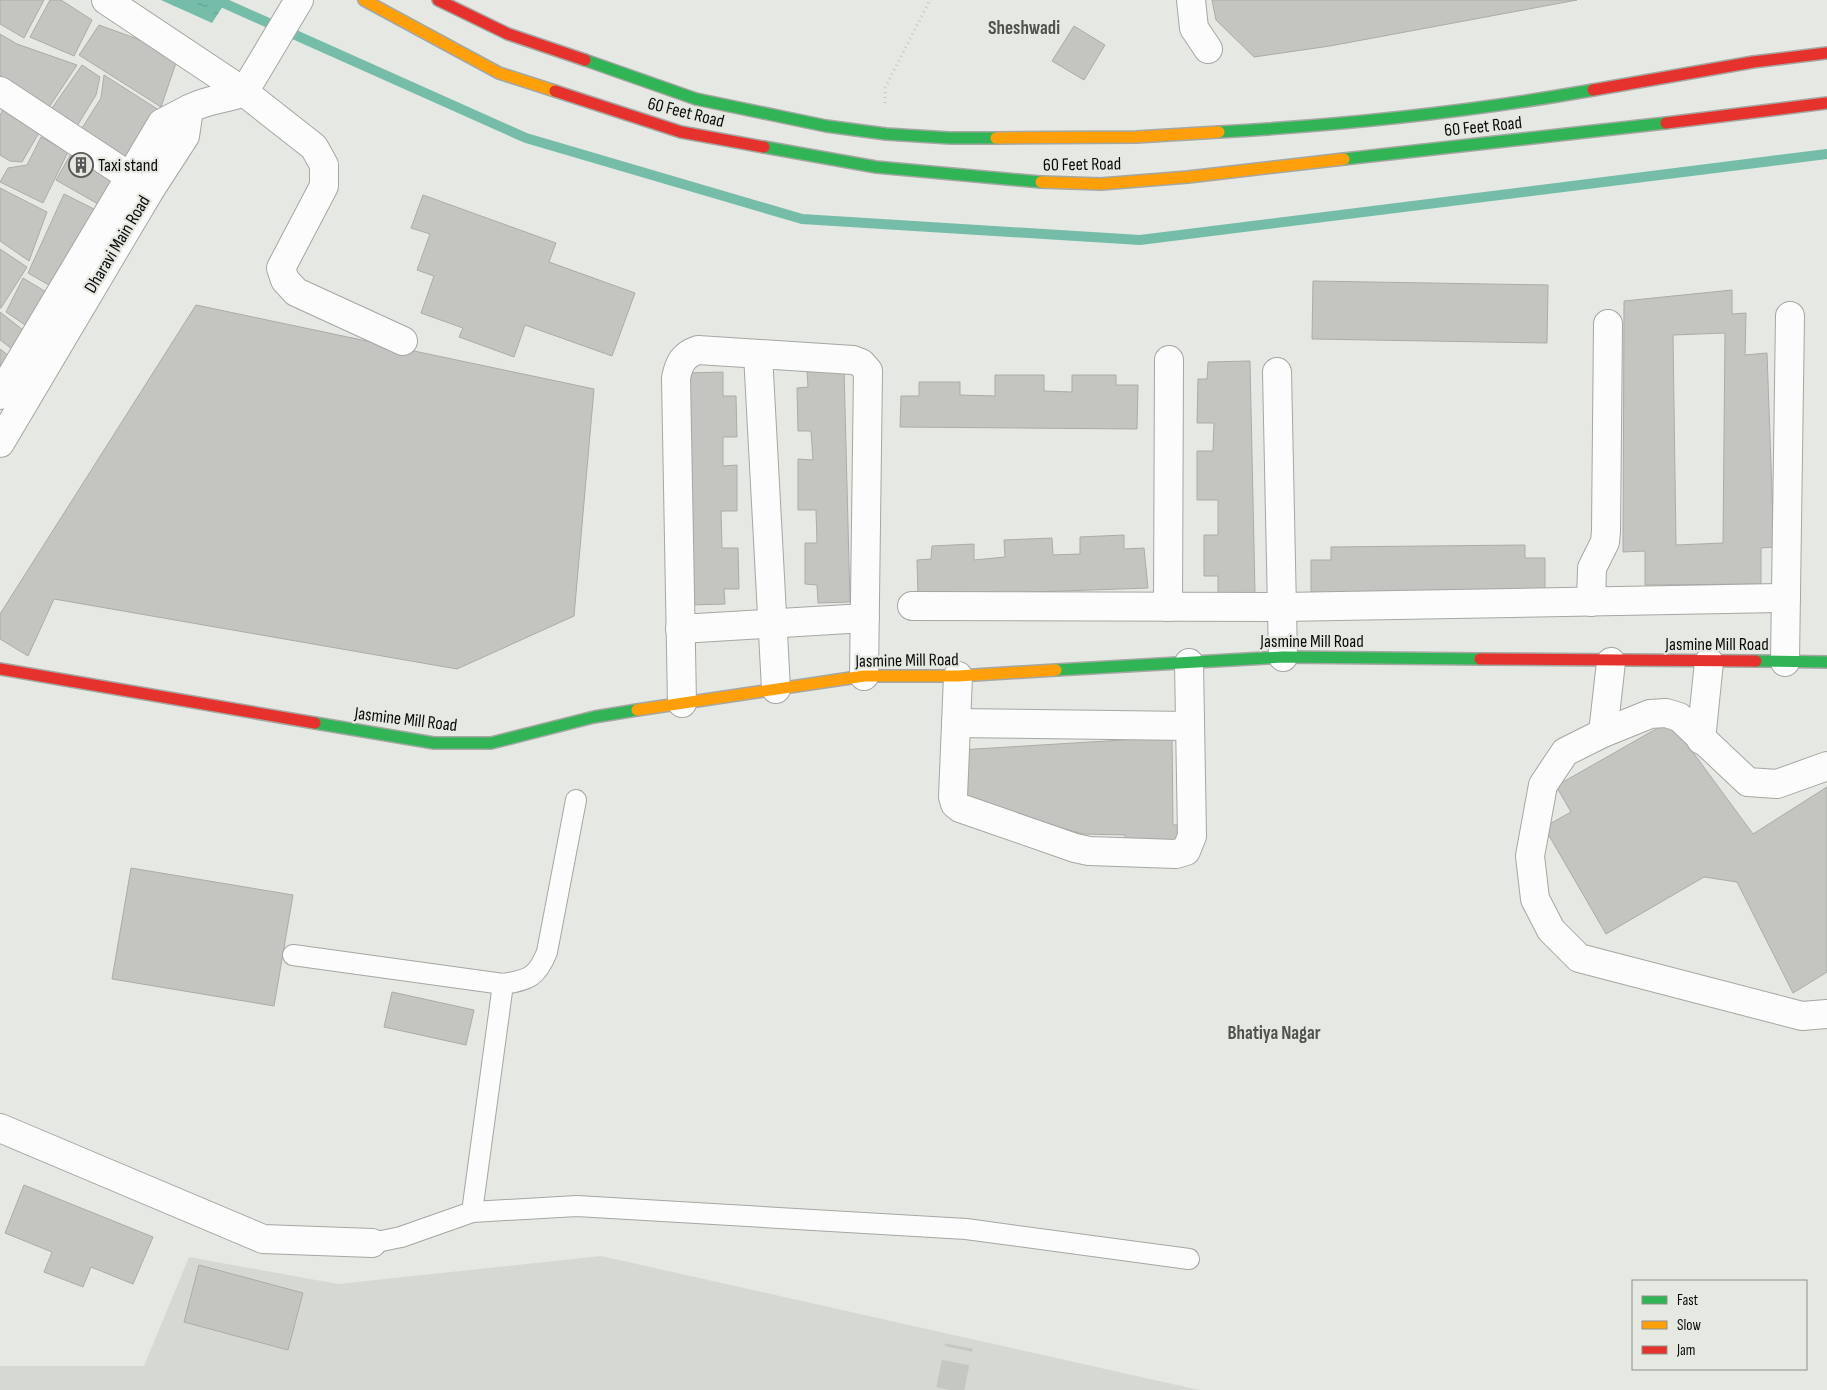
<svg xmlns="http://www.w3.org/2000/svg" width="1827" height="1390" viewBox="0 0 1827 1390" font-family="'Sofia Sans Condensed',sans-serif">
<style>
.built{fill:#d6d9d1}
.water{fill:url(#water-ripples)}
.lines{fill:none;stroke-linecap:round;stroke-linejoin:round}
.stream{stroke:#76bda9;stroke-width:10}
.building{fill:#c4c5c1;stroke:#abaca8;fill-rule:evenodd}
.street-tunnel{stroke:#c5c7c2;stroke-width:28;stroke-dasharray:28 14;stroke-linecap:butt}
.lane-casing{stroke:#a5a7a3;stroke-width:22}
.street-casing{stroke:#a5a7a3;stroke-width:30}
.fast-casing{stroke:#a5a7a3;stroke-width:14}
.slow-casing{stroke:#a5a7a3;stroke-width:14}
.jam-casing{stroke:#a5a7a3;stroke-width:14}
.path{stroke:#c8c8c7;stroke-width:3;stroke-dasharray:1 4;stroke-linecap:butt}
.lane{stroke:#fbfcfb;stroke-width:20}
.street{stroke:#fbfcfb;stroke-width:28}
.fast{stroke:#30b455;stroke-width:11}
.slow{stroke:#ff9f0a;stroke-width:11}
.jam{stroke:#e5322d;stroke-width:11}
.labels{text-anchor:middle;stroke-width:4.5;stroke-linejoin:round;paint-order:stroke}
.street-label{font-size:18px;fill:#0b0c0a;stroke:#e6e9e2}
.poi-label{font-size:18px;fill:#0b0c0a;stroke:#e6e9e2;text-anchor:start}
.neighbourhood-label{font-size:19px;font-weight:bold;fill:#50534d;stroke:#e6e9e2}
</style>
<defs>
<pattern id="water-ripples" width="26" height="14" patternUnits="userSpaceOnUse" patternTransform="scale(1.25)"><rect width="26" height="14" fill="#76bda9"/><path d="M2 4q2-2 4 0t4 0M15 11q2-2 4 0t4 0" fill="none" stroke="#65a190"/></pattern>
</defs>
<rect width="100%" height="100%" fill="#e6e8e3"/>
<path class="built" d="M 601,1256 L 1199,1390 L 0,1390 L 0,1366 L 144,1366 L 189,1257 L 338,1284 Z"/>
<path class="water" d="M 161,0 L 227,0 L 212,23 Z"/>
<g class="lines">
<path class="stream" d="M 217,0 L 526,138 L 802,219 L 1140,240 L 1827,154"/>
</g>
<g class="building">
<path d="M 0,0 L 44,0 L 24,38 L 0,24 Z"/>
<path d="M 50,0 L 61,0 L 92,20 L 74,56 L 30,37 Z"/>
<path d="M 1212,0 L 1577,0 L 1330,46 L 1254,57 L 1216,20 Z"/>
<path d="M 99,25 L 179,54 L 161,107 L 79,55 Z"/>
<path d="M 1074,26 L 1105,45 L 1084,80 L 1052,61 Z"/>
<path d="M 0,34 L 17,44 L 77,65 L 44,115 L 0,85 Z"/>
<path d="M 82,65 L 100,77 L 96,95 L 74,131 L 50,111 Z"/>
<path d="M 104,75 L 162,112 L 130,163 L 77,136 L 101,98 Z"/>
<path d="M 6,101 L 43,126 L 22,162 L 10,161 L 0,155 L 0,116 Z"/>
<path d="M 41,137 L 68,152 L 43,203 L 0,182 L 8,168 L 27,165 Z"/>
<path d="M 73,150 L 120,180 L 105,208 L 56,180 Z"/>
<path d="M 0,188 L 47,212 L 29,261 L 0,241 Z"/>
<path d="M 64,194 L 96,210 L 54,288 L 28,273 Z"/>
<path d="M 423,195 L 556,243 L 549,262 L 635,293 L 612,356 L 525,325 L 514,357 L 459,337 L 463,328 L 421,313 L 434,276 L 417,270 L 430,234 L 411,228 Z"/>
<path d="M 0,249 L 27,267 L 1,308 L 0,308 Z"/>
<path d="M 23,278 L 51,295 L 31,329 L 6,312 Z"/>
<path d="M 1313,281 L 1548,285 L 1547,343 L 1312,339 Z"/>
<path d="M 1732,290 L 1732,314 L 1746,313 L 1745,355 L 1767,353 L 1774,547 L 1761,548 L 1761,584 L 1645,585 L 1645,551 L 1623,552 L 1624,301 ZM 1725,333 L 1723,543 L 1676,545 L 1673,335 Z"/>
<path d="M 196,305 L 594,389 L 574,616 L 457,669 L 54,599 L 28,656 L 0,639 L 0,614 Z"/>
<path d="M 0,312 L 32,337 L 19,354 L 0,340 Z"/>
<path d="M 0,349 L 14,360 L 0,380 Z"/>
<path d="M 1250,361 L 1255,594 L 1218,594 L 1218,576 L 1204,576 L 1204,535 L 1218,535 L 1218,500 L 1197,500 L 1197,451 L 1213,451 L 1214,423 L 1197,423 L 1198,379 L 1207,379 L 1208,362 Z"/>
<path d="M 844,368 L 850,602 L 818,603 L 817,585 L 805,584 L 805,543 L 817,543 L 816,510 L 798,510 L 798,459 L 813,460 L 811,431 L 798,431 L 797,388 L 808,387 L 807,370 Z"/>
<path d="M 723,372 L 723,396 L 736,396 L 737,437 L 723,437 L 723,466 L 737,465 L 737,511 L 721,511 L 722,548 L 738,548 L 739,589 L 724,589 L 725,604 L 691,605 L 686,373 Z"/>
<path d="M 995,375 L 1044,375 L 1044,391 L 1072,392 L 1072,375 L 1116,375 L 1116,385 L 1138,385 L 1137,429 L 900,427 L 901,396 L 919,396 L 919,382 L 960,382 L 960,395 L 995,396 Z"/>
<path d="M 1124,535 L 1124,549 L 1144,548 L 1148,588 L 918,596 L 917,560 L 931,559 L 932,546 L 974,544 L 974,560 L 1005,557 L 1004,540 L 1052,538 L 1053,555 L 1080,554 L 1080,537 Z"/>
<path d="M 1525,545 L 1525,558 L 1545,558 L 1545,597 L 1311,599 L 1311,560 L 1331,560 L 1331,547 Z"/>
<path d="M 1670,721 L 1753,834 L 1827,787 L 1827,972 L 1793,993 L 1737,882 L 1704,877 L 1606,934 L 1544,827 L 1571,812 L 1556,786 Z"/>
<path d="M 1172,737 L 1173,825 L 1180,825 L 1180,846 L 1126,845 L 1125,835 L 1083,834 L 960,800 L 959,750 Z"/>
<path d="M 131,868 L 293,895 L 274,1006 L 112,979 Z"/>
<path d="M 392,992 L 474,1010 L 466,1045 L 384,1027 Z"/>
<path d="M 24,1185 L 153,1237 L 133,1284 L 91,1267 L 83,1287 L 44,1272 L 52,1252 L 5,1233 Z"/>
<path d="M 199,1265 L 303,1293 L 288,1350 L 184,1322 Z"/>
</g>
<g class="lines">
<path class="street-tunnel" d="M 950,1390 L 959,1346"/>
<defs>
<g id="lane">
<path d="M 293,955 L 503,984 C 529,980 537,977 547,952 L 576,800"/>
<path d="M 472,1212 L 503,984"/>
<path d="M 372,1243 L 401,1237 L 472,1212 L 577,1206 L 966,1229 L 1189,1259"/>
</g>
<g id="street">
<path d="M 106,0 L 244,92 L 314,147 L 324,165 L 324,186 L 281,268 L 285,280 L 296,292 L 403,341"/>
<path d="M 1191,0 L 1194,28 L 1208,49"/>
<path d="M 0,91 L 144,186"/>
<path d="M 244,92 L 299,0"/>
<path d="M 189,109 C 210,98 224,100 244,92"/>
<path d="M 758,354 L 776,689"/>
<path d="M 1277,372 L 1283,657"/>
<path d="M 0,395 L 162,123 L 189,109 L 185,136 L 150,190 L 0,443"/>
<path d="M 1591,602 L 1592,568 L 1605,542 L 1606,531 L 1608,324"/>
<path d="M 912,606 L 1282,607 L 1786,598"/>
<path d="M 1168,607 L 1169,360"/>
<path d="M 680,629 L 865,618"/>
<path d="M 1785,662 L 1790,316"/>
<path d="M 958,676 L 953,797 L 955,804 L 960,808 L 1075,848 L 1089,851 L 1176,854 L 1186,851 L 1192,836 L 1189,663"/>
<path d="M 682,703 L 676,378 C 679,363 683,355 698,350 L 853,360 L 861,363 L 868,371 L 864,676"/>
<path d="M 956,723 L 1190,726"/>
<path d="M 1603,733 L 1611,662"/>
<path d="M 1701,740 L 1709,662"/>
<path d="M 1827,766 L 1777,784 L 1748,782 L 1679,717 L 1666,713 L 1650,714 L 1603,733 L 1565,752 L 1543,785 L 1530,856 L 1535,899 L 1551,930 L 1579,958 L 1802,1016 L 1827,1014"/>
<path d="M 0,1128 L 263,1239 L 372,1243"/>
</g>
<g id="fast">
<path d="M 585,60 L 696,99 L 826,126 L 886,134 L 950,138 L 996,138"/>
<path d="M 1219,132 C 1344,125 1469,112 1593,90"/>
<path d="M 764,147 L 876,167 L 1041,182"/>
<path d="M 1344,159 L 1666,123"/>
<path d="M 1756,661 L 1827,662"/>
<path d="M 1056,670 L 1283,657 L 1480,659"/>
<path d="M 315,723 L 434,743 L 491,743 L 594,717 L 637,710"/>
</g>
<g id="slow">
<path d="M 364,0 L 499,73 L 555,91"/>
<path d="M 996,138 L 1136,137 L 1219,132"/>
<path d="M 1041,182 L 1101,184 L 1188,177 L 1344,159"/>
<path d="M 637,710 L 864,676 L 958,676 L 1056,670"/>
</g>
<g id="jam">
<path d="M 438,0 L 508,34 L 585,60"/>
<path d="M 1593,90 L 1753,62 L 1827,53"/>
<path d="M 555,91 L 681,132 L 764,147"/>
<path d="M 1666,123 L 1827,103"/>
<path d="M 1480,659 L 1756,661"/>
<path d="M 0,669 L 315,723"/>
</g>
</defs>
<use href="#lane" class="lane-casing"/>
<use href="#street" class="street-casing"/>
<use href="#fast" class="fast-casing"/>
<use href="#slow" class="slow-casing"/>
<use href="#jam" class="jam-casing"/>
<path class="path" d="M 885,103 L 885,88 L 930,0"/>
<use href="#lane" class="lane"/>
<use href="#street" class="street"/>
<use href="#fast" class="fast"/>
<use href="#slow" class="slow"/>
<use href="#jam" class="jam"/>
</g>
<defs>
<symbol id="building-ring" viewBox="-11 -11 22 22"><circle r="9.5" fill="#e6e9e2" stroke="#585956" stroke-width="1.5"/><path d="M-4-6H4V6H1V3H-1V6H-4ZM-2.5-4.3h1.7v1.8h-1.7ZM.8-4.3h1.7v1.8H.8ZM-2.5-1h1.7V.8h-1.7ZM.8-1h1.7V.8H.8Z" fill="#585956"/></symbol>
</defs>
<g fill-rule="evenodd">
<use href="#building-ring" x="67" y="151" width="28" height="28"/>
</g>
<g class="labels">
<g class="street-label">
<text transform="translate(686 112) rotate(14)" y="6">60 Feet Road</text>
<text transform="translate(1483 126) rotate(-6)" y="6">60 Feet Road</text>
<text transform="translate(1082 164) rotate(-1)" y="6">60 Feet Road</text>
<text transform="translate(117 244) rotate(-59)" y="6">Dharavi Main Road</text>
<text x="1312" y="647">Jasmine Mill Road</text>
<text x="1717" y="650">Jasmine Mill Road</text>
<text transform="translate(907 660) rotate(-1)" y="6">Jasmine Mill Road</text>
<text transform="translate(406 719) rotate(7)" y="6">Jasmine Mill Road</text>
</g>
<g class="poi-label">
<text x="98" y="171">Taxi stand</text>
</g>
<g class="neighbourhood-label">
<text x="1024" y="34">Sheshwadi</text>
<text x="1274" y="1039">Bhatiya Nagar</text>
</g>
</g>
<rect x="1632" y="1280" width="175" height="90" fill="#e6e9e2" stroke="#8e918c"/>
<rect x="1642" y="1296" width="25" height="8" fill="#30b455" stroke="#8e918c"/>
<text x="1677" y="1305" font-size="15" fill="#0b0c0a">Fast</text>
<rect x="1642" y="1321" width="25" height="8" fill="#ff9f0a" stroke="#8e918c"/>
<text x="1677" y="1330" font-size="15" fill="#0b0c0a">Slow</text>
<rect x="1642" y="1346" width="25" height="8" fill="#e5322d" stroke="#8e918c"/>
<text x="1677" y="1355" font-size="15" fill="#0b0c0a">Jam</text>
</svg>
